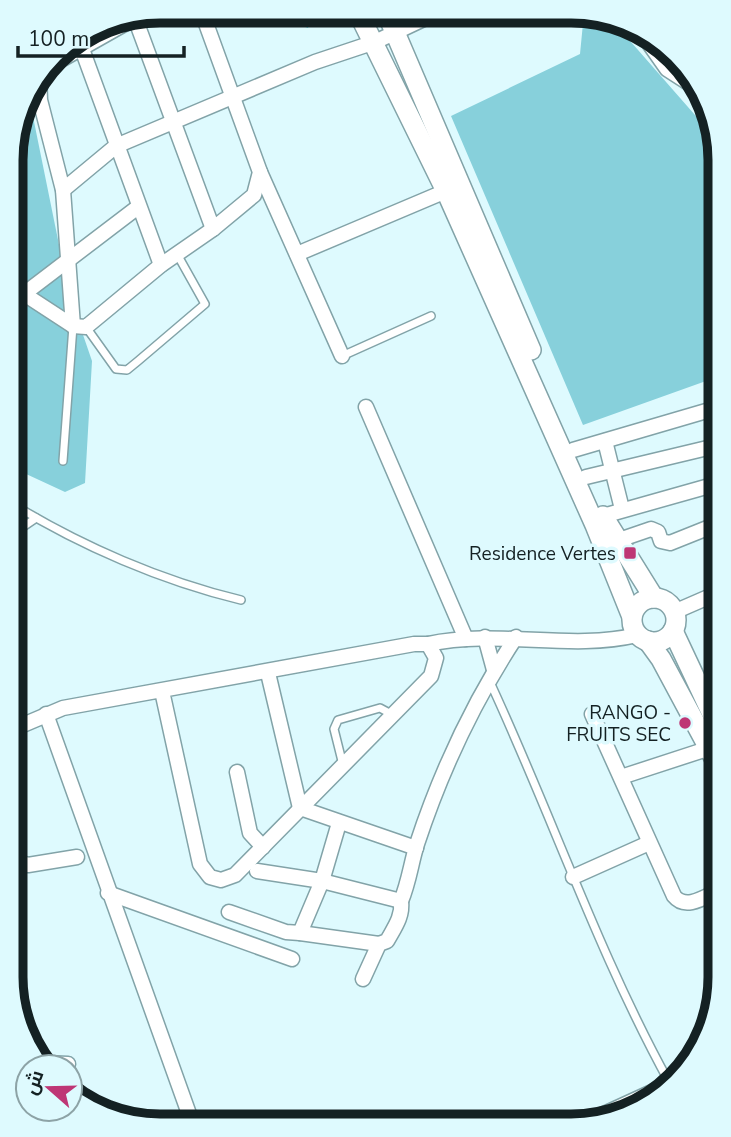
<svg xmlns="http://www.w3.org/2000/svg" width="731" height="1137" viewBox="0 0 731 1137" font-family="'Nunito Sans',Cairo,sans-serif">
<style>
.green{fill:#87d0db}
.building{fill:#68e1f1}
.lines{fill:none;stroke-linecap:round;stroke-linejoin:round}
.lane-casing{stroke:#82a3a8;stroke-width:10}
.street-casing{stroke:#82a3a8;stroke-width:17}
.secondary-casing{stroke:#82a3a8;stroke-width:22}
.lane{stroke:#fff;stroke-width:7}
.street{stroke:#fff;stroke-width:14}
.secondary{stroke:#fff;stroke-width:19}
.poi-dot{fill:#be3675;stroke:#defafe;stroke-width:2.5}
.labels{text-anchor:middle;stroke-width:7;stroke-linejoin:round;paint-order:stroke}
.poi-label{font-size:19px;fill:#142123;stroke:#defafe;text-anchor:end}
.rim{fill:none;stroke:#142123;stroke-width:9}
</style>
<rect width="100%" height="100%" fill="#defafe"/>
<g class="green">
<path d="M 584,13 L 600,13 L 610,18 L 716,139 L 720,160 L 720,376 L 583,425 L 451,116 L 580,54 Z"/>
<path d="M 28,92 L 69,294 L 92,361 L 85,483 L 65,492 L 11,467 L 12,140 Z"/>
</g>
<path class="building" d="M 312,16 L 308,28 L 279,17 Z"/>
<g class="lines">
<defs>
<g id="lane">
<path d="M 256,17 L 273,19"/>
<path d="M 86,327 L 116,369 L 127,370 L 138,361 L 205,304 L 177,254"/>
<path d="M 342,356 L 431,316"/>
<path d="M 63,461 L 73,326"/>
<path d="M 11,503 C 81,546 162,581 241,600"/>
<path d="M 11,535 L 36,518"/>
<path d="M 489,680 C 551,813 598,953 669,1082"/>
<path d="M 343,765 L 334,729 L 338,720 L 380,708 L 393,715"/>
</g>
<g id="street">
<path d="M 135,18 L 213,229"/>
<path d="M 641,32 L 667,69 L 698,89"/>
<path d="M 82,49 L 161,265"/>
<path d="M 43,70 L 135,18"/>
<path d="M 39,75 L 40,100 L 63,190 L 73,326"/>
<path d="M 696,89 L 709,103"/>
<path d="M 260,172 L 342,356"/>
<path d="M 63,190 L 116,146 L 315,62 L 375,42 L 432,15"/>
<path d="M 297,254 L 446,191"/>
<path d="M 24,294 L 73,326 L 86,327 L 161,265 L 213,229 L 254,195 L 260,172 L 204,18"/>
<path d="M 12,303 L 138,207"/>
<path d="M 366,407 L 466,639"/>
<path d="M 605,441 L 622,509"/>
<path d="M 573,450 L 720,407"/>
<path d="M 586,477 L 720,445"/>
<path d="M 603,516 L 720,483"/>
<path d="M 616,541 L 651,529 L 658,532 L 661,541 L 670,543 L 720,523"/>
<path d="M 674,612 L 720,592"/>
<path d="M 485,637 L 494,670"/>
<path d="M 428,644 C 499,629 570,651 637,635"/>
<path d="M 268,673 L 300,808 L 416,848"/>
<path d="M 46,714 L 193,1125"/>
<path d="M 592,714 L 674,896 C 686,911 706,896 720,890"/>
<path d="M 11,730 L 63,708 L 414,644 L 428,644 L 436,658 L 431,676 L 235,875 L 221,880 L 210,877 L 200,864 L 162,691"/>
<path d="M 237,772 L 250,833 L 263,847"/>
<path d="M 621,777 L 710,748"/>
<path d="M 11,860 L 28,865 L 77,857"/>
<path d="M 257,871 L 322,881 L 401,901 C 409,882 411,863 417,844 C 441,771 474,701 516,637"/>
<path d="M 573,877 L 649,843"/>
<path d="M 108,893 L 292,959"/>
<path d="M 229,912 L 286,932 L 300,933 L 322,881 L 339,823"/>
<path d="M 300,933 L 379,944"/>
<path d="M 363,979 L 379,944 L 387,941 C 394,928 403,917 401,901"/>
<path d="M 44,1063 L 68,1064"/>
<path d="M 582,1124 L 665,1086"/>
</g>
<g id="secondary">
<path d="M 360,16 L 446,191 L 595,525 L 632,617"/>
<path d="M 388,16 L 531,350"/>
<path d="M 603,516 L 654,598"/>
<circle cx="654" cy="620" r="22"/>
<path d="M 673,631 L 720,731"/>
<path d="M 648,641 L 661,659 L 720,769"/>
</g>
</defs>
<use href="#lane" class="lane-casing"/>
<use href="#street" class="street-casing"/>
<use href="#secondary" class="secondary-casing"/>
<use href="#lane" class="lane"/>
<use href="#street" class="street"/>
<use href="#secondary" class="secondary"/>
</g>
<g class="poi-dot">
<rect x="623" y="546" width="14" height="14" rx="3.5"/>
<circle cx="685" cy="723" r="7"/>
</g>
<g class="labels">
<g class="poi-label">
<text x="616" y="560">Residence Vertes</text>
<text x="671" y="719">RANGO -<tspan x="671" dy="22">FRUITS SEC</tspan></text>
</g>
</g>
<path d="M0 0H731V1137H0ZM160 23H571A137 137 0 0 1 708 160V977A137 137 0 0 1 571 1114H160A137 137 0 0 1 23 977V160A137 137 0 0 1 160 23Z" fill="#defafe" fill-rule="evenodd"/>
<path class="rim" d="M160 23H571A137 137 0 0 1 708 160V977A137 137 0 0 1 571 1114H160A137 137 0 0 1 23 977V160A137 137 0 0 1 160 23Z"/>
<g transform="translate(49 1088) rotate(290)"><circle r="33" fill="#defafe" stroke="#8da3a6" stroke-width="2"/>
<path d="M0-5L12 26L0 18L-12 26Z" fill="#be3675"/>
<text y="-10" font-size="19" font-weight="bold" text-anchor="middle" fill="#142123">ش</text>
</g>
<path d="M18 46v10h166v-10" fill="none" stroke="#142123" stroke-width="3.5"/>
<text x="28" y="46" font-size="21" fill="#142123" stroke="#defafe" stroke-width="5" paint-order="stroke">100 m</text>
</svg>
